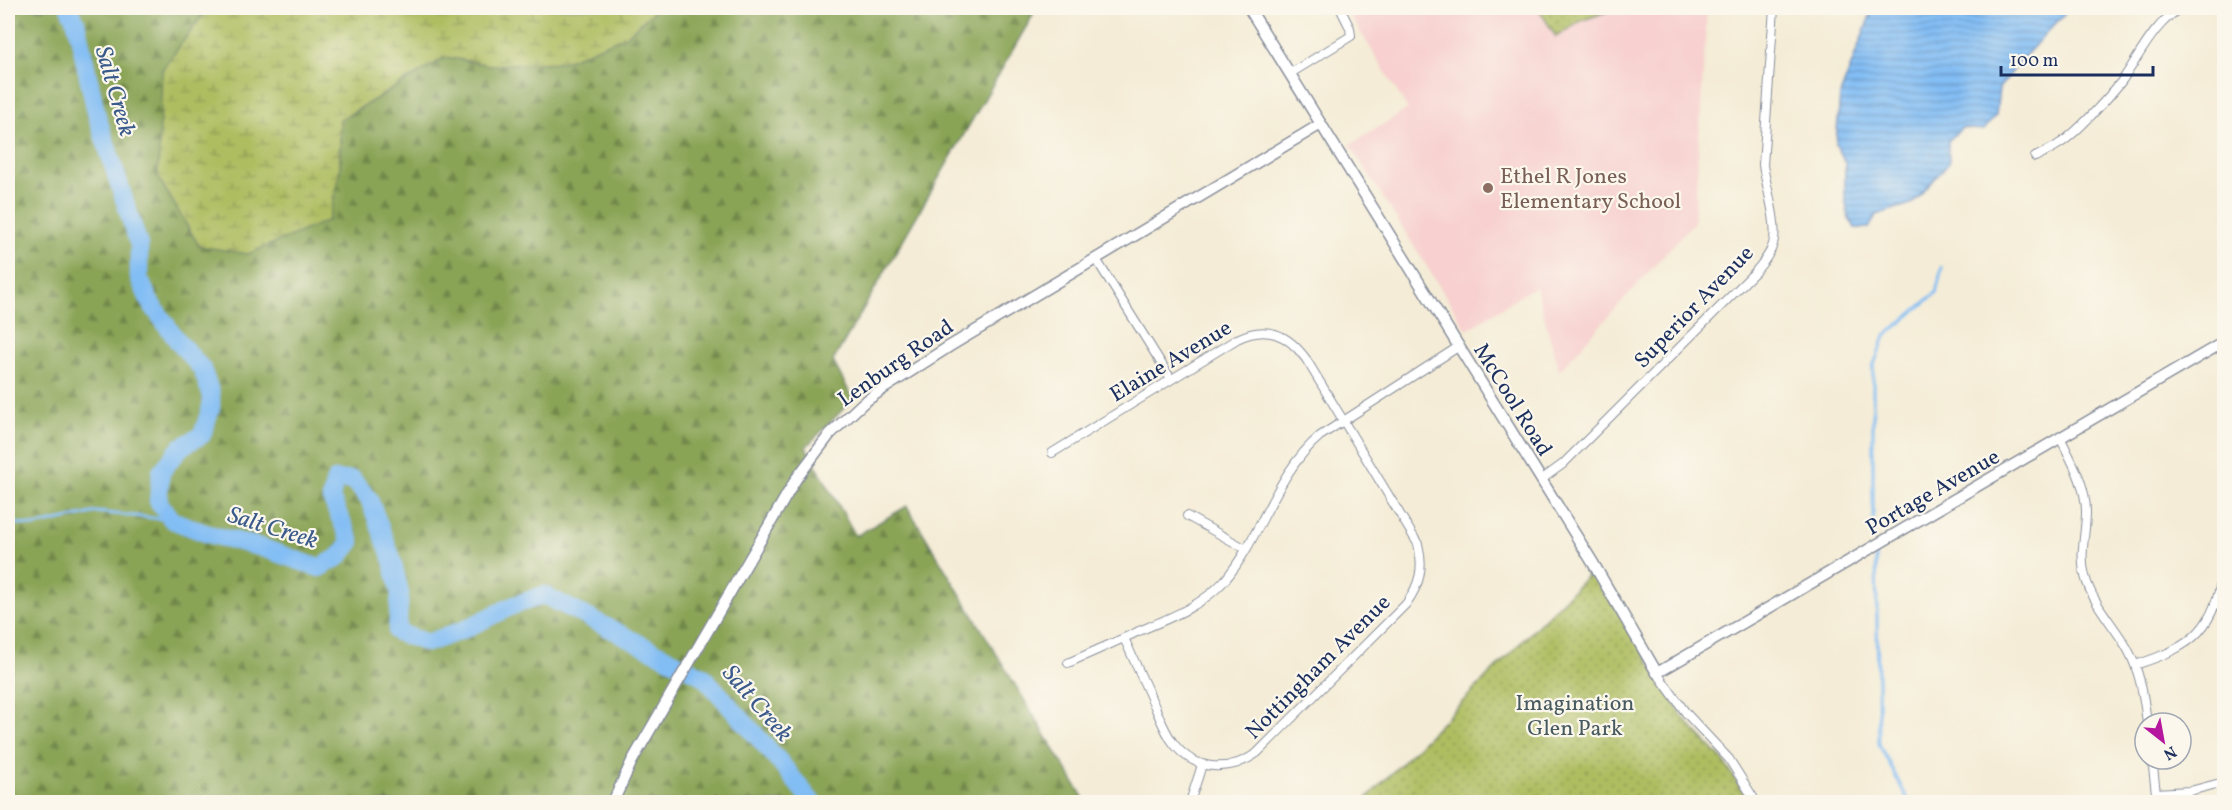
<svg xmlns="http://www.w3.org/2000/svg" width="2232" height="810" viewBox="0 0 2232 810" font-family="Vollkorn,serif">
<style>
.built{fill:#f7d0cf}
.forest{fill:url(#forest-firs);stroke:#526a5a;stroke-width:1.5}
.wetland{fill:url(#wetland-marsh);stroke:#64765f;stroke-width:1.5}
.park{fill:url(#park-dots);stroke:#64765f;stroke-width:1.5}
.water{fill:url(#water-rules);stroke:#4e76a9;stroke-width:1.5}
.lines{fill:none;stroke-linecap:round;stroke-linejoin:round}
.stream{stroke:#82bdf4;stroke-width:3}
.river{stroke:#82bdf4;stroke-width:18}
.minor-casing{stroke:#888e9a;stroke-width:10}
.tertiary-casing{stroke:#888e9a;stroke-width:13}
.minor{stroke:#fff;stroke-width:8}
.tertiary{stroke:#fff;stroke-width:10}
.education-dot{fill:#8d6e63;stroke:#fbf7ec;stroke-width:2}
.labels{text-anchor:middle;stroke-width:4.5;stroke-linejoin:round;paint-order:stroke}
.education-label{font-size:22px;fill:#785e54;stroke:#fbf7ec;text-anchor:start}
.street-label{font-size:22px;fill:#1b2f5e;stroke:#fbf7ec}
.park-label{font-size:22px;fill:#475a5f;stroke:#fbf7ec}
.water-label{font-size:24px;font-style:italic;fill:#3a5a8b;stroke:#fbf7ec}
</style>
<defs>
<pattern id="forest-firs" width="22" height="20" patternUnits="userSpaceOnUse" patternTransform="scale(1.5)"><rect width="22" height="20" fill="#8aa456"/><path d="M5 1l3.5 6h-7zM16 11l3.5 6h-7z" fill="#70864a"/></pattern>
<pattern id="wetland-marsh" width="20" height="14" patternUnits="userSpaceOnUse" patternTransform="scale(1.5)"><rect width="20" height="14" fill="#aebd60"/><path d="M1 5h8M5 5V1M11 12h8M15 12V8" fill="none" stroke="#8d9a52"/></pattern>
<pattern id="park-dots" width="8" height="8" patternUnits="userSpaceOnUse" patternTransform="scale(1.5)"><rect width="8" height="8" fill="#aebd60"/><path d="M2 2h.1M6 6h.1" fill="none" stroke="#8d9a52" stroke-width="1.8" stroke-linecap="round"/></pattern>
<pattern id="water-rules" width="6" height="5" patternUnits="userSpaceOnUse" patternTransform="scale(1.5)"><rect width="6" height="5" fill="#82bdf4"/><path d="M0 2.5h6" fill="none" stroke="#6a9ac9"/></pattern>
</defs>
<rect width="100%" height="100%" fill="#fbf7ec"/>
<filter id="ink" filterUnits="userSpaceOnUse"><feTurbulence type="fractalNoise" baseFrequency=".0167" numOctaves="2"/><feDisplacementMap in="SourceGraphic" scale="12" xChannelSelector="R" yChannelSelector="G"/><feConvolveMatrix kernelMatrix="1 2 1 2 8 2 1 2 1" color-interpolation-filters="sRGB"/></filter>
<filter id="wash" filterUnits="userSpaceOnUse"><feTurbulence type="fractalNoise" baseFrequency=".008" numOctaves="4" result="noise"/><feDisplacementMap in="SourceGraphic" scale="24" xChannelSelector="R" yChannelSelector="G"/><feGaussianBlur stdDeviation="1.35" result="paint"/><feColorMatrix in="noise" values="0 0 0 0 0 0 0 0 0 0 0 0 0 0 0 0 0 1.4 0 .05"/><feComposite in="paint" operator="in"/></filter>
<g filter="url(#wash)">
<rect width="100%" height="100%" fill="#f4ecd6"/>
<path class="built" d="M 1362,8 L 1707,8 L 1694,222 L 1559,371 L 1536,286 L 1467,330 L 1350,145 L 1408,109 L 1350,15 Z"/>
<path class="forest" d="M 27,8 L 208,8 L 162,70 L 340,171 L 340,120 L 446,57 L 490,65 L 652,12 L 652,8 L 1028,8 L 1033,15 L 833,361 L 853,399 L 806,447 L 856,536 L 907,506 L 1086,802 L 8,802 L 8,13 Z"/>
<path class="wetland" d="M 208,8 L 652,8 L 653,12 L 626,36 L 563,62 L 490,65 L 446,57 L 340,120 L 340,171 L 329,220 L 248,254 L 199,246 L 158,177 L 162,70 Z"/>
<g class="park">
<path d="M 1538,8 L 1617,8 L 1581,21 L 1556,37 Z"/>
<path d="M 1593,570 L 1684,719 L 1723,760 L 1749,802 L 1363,802 Z"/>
</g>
<path class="water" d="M 1873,8 L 2070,8 L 2024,57 L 1999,88 L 1996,115 L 1984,130 L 1962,128 L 1948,141 L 1949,163 L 1913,203 L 1876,215 L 1869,228 L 1855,228 L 1848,216 L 1845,197 L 1845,162 L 1836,144 L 1840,95 Z"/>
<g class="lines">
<g class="stream">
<path d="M 8,522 L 34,526 L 97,512 L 172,520"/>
<path d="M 1873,536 L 1873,367 L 1885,336 L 1936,293 L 1942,267"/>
<path d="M 1876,556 L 1879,744 L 1909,802"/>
</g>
<path class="river" d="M 69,8 L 76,22 L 97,116 L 139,245 L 139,278 L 150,302 L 177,340 L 202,369 L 211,394 L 211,408 L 202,435 L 181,447 L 161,472 L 158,501 L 172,520 L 205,533 L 263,548 L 319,568 L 339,557 L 351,542 L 331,498 L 335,480 L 353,480 L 369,499 L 391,556 L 400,593 L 397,632 L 427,643 L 463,630 L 512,606 L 544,595 L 703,676 L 780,762 L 812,802"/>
</g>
</g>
<g filter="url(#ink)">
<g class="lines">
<defs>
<g id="minor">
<path d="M 1291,73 L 1351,36 L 1350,28 L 1340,8"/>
<path d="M 2035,157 C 2043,153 2052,149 2059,144 C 2076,134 2108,98 2121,82 C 2140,56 2153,24 2181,8"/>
<path d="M 1096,259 L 1171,379"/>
<path d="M 2061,439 C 2072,462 2086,485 2086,512 C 2086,535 2079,554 2085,576 C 2092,603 2113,624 2127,648 C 2140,671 2144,697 2147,723"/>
<path d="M 1052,453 L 1237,339 C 1266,325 1287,333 1306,359 L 1418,544 C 1424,568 1420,584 1406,604 L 1257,753 C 1230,772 1196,772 1174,744 C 1164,731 1158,713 1151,698 C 1142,678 1133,658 1124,638"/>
<path d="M 1541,480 L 1563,464 L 1755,272 C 1762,264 1770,255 1773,244 C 1779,226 1766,186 1763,165 L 1774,8"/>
<path d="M 1187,516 L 1246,549"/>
<path d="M 1068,663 C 1092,652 1116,642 1139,631 C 1170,618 1202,606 1225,580 C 1262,536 1275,474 1320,436 L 1458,347"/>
<path d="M 2135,665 C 2195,646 2215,629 2224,565"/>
<path d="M 1657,673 L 1686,713 L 1729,759 L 1756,802"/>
<path d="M 2152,759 L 2157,802"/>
<path d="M 2156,793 L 2190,791 L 2224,782"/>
<path d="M 1190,802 L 1202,765"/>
</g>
<g id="tertiary">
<path d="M 1249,8 L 1593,563 L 1657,673 L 2224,342"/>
<path d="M 613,802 L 632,761 L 796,479 L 830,434 L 863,403 L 886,387 L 950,346 L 1321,124"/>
</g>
</defs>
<use href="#minor" class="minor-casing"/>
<use href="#tertiary" class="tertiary-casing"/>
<use href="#minor" class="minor"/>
<use href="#tertiary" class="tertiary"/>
</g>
</g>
<circle class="education-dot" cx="1488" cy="188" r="6"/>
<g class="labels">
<g class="education-label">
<text x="1500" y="183">Ethel R Jones<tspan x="1500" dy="25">Elementary School</tspan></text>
</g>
<g class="street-label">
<text transform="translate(1693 306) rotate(-46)" y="8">Superior Avenue</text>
<text transform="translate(1170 360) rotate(-31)" y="8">Elaine Avenue</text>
<text transform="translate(895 362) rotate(-35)" y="8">Lenburg Road</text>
<text transform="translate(1514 399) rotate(58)" y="8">McCool Road</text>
<text transform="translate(1932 491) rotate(-30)" y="8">Portage Avenue</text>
<text transform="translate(1317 666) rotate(-45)" y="8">Nottingham Avenue</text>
</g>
<g class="park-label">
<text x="1575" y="710">Imagination<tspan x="1575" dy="25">Glen Park</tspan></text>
</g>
<g class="water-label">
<text transform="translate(116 91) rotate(74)" y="8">Salt Creek</text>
<text transform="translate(273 527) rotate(17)" y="8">Salt Creek</text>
<text transform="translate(758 703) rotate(49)" y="8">Salt Creek</text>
</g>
</g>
<rect width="2232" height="810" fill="none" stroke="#fbf7ec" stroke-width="30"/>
<g transform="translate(2163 741) rotate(149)"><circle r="28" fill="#fbf7ec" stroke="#a1a7b3" stroke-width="1.5"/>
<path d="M0-4.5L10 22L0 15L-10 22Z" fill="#b5179e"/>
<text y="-9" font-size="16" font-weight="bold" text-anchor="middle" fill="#1b2f5e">N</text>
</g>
<path d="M2001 66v9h152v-9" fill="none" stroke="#1b2f5e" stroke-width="3"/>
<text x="2010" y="66" font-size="18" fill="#1b2f5e" stroke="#fbf7ec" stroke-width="4.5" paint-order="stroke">100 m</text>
</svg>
